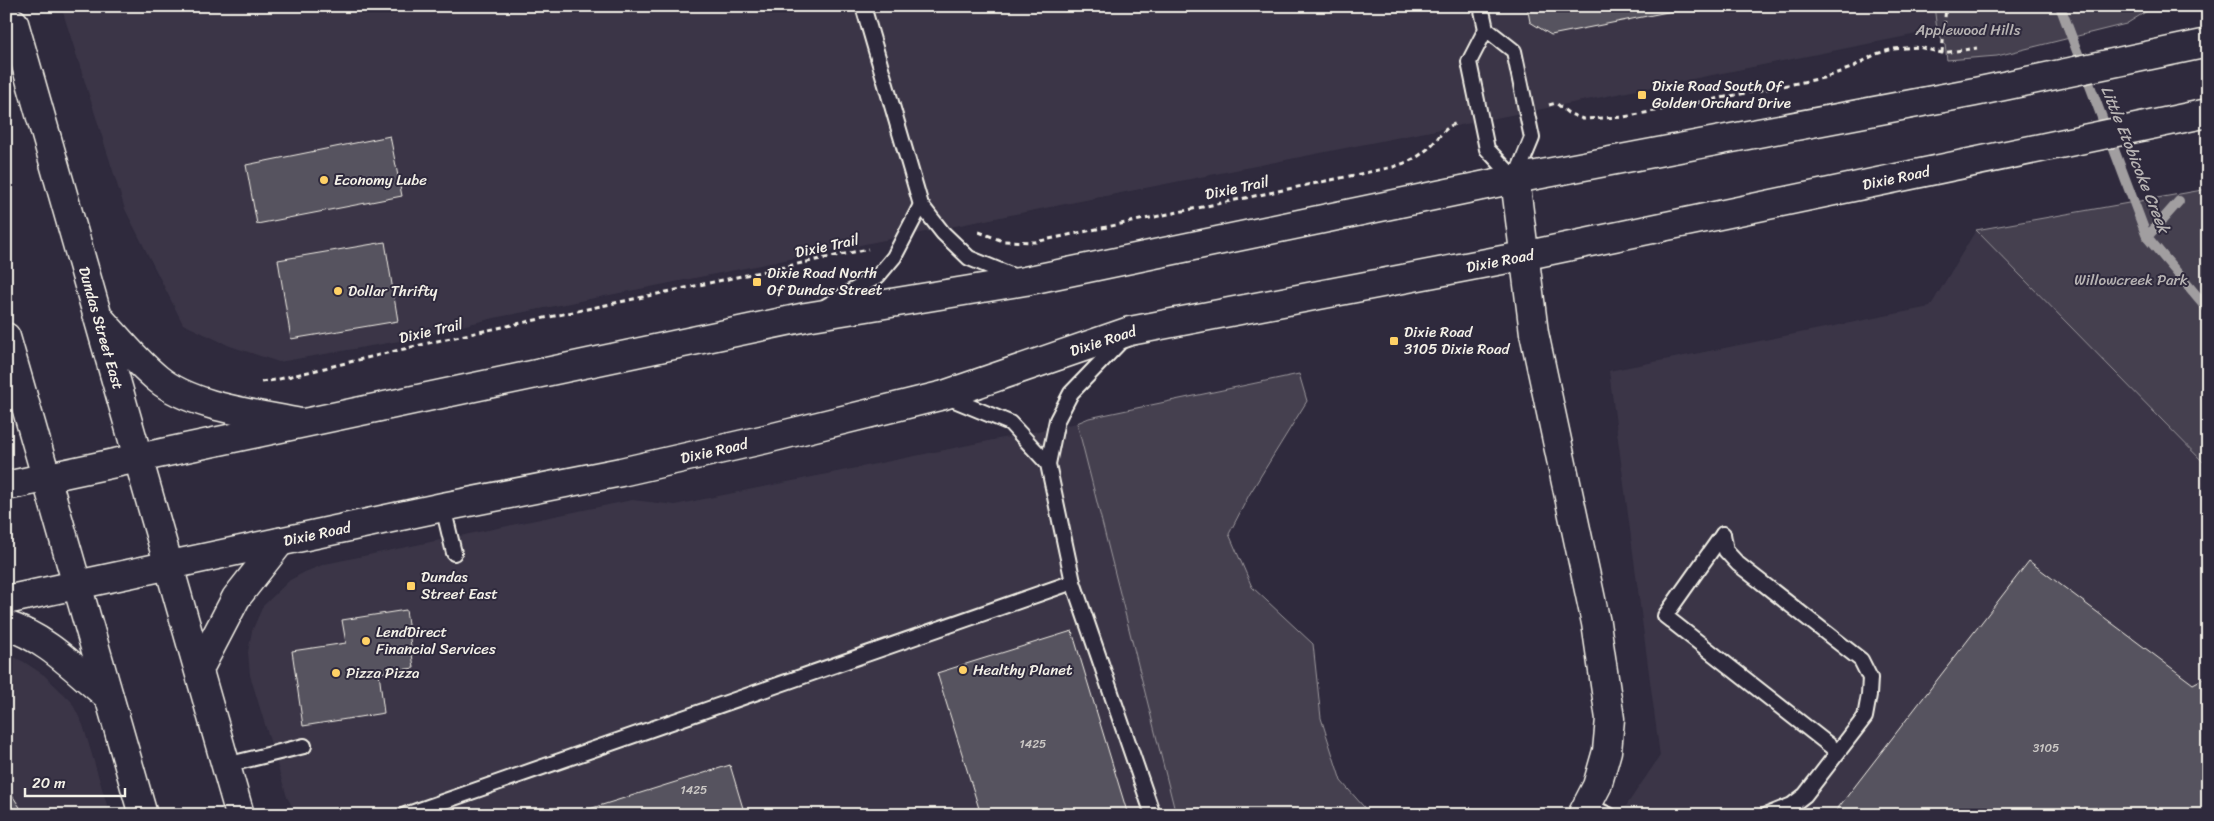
<svg xmlns="http://www.w3.org/2000/svg" width="2214" height="821" viewBox="0 0 2214 821" font-family="Sriracha,sans-serif">
<style>
.built{fill:#3b3647}
.green{fill:#454050;stroke:#9c989c}
.lines{fill:none;stroke-linecap:round;stroke-linejoin:round}
.stream{stroke:#a19ea0;stroke-width:10}
.building{fill:#56525f;stroke:#f4f1e8}
.lane-casing{stroke:#f4f1e8;stroke-width:18}
.street-casing{stroke:#f4f1e8;stroke-width:31}
.secondary-casing{stroke:#f4f1e8;stroke-width:31}
.primary-casing{stroke:#f4f1e8;stroke-width:31}
.path{stroke:#f4f1e8;stroke-width:3;stroke-dasharray:5 4;stroke-linecap:butt}
.lane{stroke:#2f2a3d;stroke-width:14}
.street{stroke:#2f2a3d;stroke-width:28}
.secondary{stroke:#2f2a3d;stroke-width:28}
.primary{stroke:#2f2a3d;stroke-width:28}
.poi-dot{fill:#ffd166;stroke:#2f2a3d;stroke-width:2}
.labels{text-anchor:middle;stroke-width:4;stroke-linejoin:round;paint-order:stroke}
.number-label{font-size:12px;fill:#ccc9c6}
.park-label{font-size:15px;fill:#b7b3b3;stroke:#2f2a3d}
.poi-label{font-size:15px;fill:#f4f1e8;stroke:#2f2a3d;text-anchor:start}
.street-label{font-size:15px;fill:#f4f1e8;stroke:#2f2a3d}
.water-label{font-size:16px;font-style:italic;fill:#b6b2b2;stroke:#2f2a3d}
</style>
<rect width="100%" height="100%" fill="#2f2a3d"/>
<filter id="ink" filterUnits="userSpaceOnUse"><feTurbulence type="fractalNoise" baseFrequency=".02" numOctaves="2"/><feDisplacementMap in="SourceGraphic" scale="10" xChannelSelector="R" yChannelSelector="G"/><feConvolveMatrix kernelMatrix="1 2 1 2 8 2 1 2 1" color-interpolation-filters="sRGB"/></filter>
<g filter="url(#ink)">
<g class="built">
<path d="M 61,6 L 1934,6 L 1937,30 L 494,318 L 405,340 L 279,362 L 230,346 L 183,324 L 125,209 Z"/>
<path d="M 1976,230 L 2208,467 L 2208,815 L 1620,815 L 1660,756 L 1609,371 L 1930,307 Z"/>
<path d="M 1077,423 L 1193,815 L 297,815 L 287,797 L 250,675 L 248,652 L 252,631 L 263,606 L 290,580 L 305,572 L 325,564 L 632,500 L 675,505 Z"/>
<path d="M 6,653 L 24,662 L 44,675 L 71,701 L 83,725 L 110,815 L 6,815 Z"/>
</g>
<g class="green">
<path d="M 1934,6 L 2155,6 L 2126,24 L 1997,56 L 1947,60 L 1945,45 L 1937,30 Z"/>
<path d="M 2208,189 L 2208,467 L 1976,230 Z"/>
<path d="M 1299,374 L 1307,401 L 1249,495 L 1229,534 L 1252,587 L 1313,644 L 1321,718 L 1341,781 L 1371,815 L 1176,815 L 1077,423 L 1089,418 Z"/>
</g>
<g class="lines">
<g class="stream">
<path d="M 2060,6 L 2147,237 L 2208,309"/>
<path d="M 2147,237 L 2179,201"/>
</g>
</g>
<g class="building">
<path d="M 1527,6 L 1698,6 L 1551,35 L 1530,22 Z"/>
<path d="M 390,136 L 402,196 L 257,224 L 246,165 Z"/>
<path d="M 385,242 L 398,321 L 291,339 L 278,260 Z"/>
<path d="M 2029,561 L 2193,684 L 2208,676 L 2208,815 L 1828,815 L 1835,812 Z"/>
<path d="M 406,610 L 414,668 L 379,673 L 384,713 L 303,726 L 292,651 L 346,643 L 342,620 Z"/>
<path d="M 1072,631 L 1128,815 L 981,815 L 937,673 Z"/>
<path d="M 730,765 L 745,815 L 570,815 Z"/>
<path d="M 6,786 L 25,815 L 6,815 Z"/>
</g>
<g class="lines">
<defs>
<g id="lane">
<path d="M 863,6 L 921,205 L 943,233 L 969,258 L 1018,278"/>
<path d="M 1481,6 L 1486,29 L 1469,62 L 1487,149 L 1515,179 L 1532,138 L 1514,51 L 1486,29"/>
<path d="M 826,306 L 878,276 L 894,257 L 921,205"/>
<path d="M 1123,339 L 1071,393 L 1057,420 L 1048,464 L 1073,582 L 1153,815"/>
<path d="M 947,397 L 1010,423 L 1048,464"/>
<path d="M 443,507 L 454,553"/>
<path d="M 1723,534 L 1726,551 L 1738,564 L 1861,660 L 1870,678 L 1869,695 L 1865,717 L 1805,795 L 1792,805 L 1767,815"/>
<path d="M 1723,534 L 1665,616 L 1838,752"/>
<path d="M 226,765 L 304,746"/>
<path d="M 1587,805 L 1609,815"/>
<path d="M 405,815 L 1073,582"/>
</g>
<path id="street" d="M 1515,179 L 1534,333 L 1596,623 L 1610,719 L 1607,751 L 1597,786 L 1582,815"/>
<g id="secondary">
<path d="M 6,486 L 806,317 L 1025,281 L 1515,179 L 1975,92 L 2208,43"/>
<path d="M 6,600 L 443,507 L 621,472 L 766,439 L 944,395 L 1130,331 L 1523,256 L 2208,113"/>
</g>
<g id="primary">
<path d="M 6,18 L 14,23 L 240,815"/>
<path d="M 102,321 C 120,341 137,362 158,379 C 192,407 257,414 300,423"/>
<path d="M 6,337 L 143,815"/>
<path d="M 6,625 C 50,640 74,669 109,697"/>
<path d="M 199,669 L 236,598 L 280,542"/>
</g>
</defs>
<use href="#lane" class="lane-casing"/>
<use href="#street" class="street-casing"/>
<use href="#secondary" class="secondary-casing"/>
<use href="#primary" class="primary-casing"/>
<g class="path">
<path d="M 1942,53 L 1946,6"/>
<path d="M 1549,105 L 1556,103 L 1568,113 L 1583,119 L 1624,117 L 1823,78 L 1851,68 L 1876,54 L 1893,49 L 1919,47 L 1942,53 L 1977,48"/>
<path d="M 979,232 L 1003,241 L 1035,242 L 1393,167 C 1405,163 1416,159 1425,151 C 1437,142 1443,127 1457,123"/>
<path d="M 261,382 L 275,380 L 437,341 L 868,249"/>
</g>
<use href="#lane" class="lane"/>
<use href="#street" class="street"/>
<use href="#secondary" class="secondary"/>
<use href="#primary" class="primary"/>
</g>
</g>
<g class="poi-dot">
<rect x="1637" y="90" width="10" height="10" rx="2.5"/>
<circle cx="324" cy="180" r="5"/>
<rect x="752" y="277" width="10" height="10" rx="2.5"/>
<circle cx="338" cy="291" r="5"/>
<rect x="1389" y="336" width="10" height="10" rx="2.5"/>
<rect x="406" y="581" width="10" height="10" rx="2.5"/>
<circle cx="366" cy="641" r="5"/>
<circle cx="963" cy="670" r="5"/>
<circle cx="336" cy="673" r="5"/>
</g>
<g class="labels">
<g class="number-label">
<text x="1033" y="748">1425</text>
<text x="2046" y="752">3105</text>
<text x="694" y="794">1425</text>
</g>
<g class="park-label">
<text x="1968" y="35">Applewood Hills</text>
<text x="2131" y="285">Willowcreek Park</text>
</g>
<g class="poi-label">
<text x="1652" y="91">Dixie Road South Of<tspan x="1652" dy="17">Golden Orchard Drive</tspan></text>
<text x="334" y="185">Economy Lube</text>
<text x="767" y="278">Dixie Road North<tspan x="767" dy="17">Of Dundas Street</tspan></text>
<text x="348" y="296">Dollar Thrifty</text>
<text x="1404" y="337">Dixie Road<tspan x="1404" dy="17">3105 Dixie Road</tspan></text>
<text x="421" y="582">Dundas<tspan x="421" dy="17">Street East</tspan></text>
<text x="376" y="637">LendDirect<tspan x="376" dy="17">Financial Services</tspan></text>
<text x="973" y="675">Healthy Planet</text>
<text x="346" y="678">Pizza Pizza</text>
</g>
<g class="street-label">
<text transform="translate(1896 178) rotate(-12)" y="5">Dixie Road</text>
<text transform="translate(1237 188) rotate(-12)" y="5">Dixie Trail</text>
<text transform="translate(827 246) rotate(-12)" y="5">Dixie Trail</text>
<text transform="translate(1500 261) rotate(-11)" y="5">Dixie Road</text>
<text transform="translate(101 328) rotate(74)" y="5">Dundas Street East</text>
<text transform="translate(431 331) rotate(-13)" y="5">Dixie Trail</text>
<text transform="translate(1103 341) rotate(-18)" y="5">Dixie Road</text>
<text transform="translate(714 451) rotate(-13)" y="5">Dixie Road</text>
<text transform="translate(317 534) rotate(-12)" y="5">Dixie Road</text>
</g>
<g class="water-label">
<text transform="translate(2136 159) rotate(68)" y="6">Little Etobicoke Creek</text>
</g>
</g>
<rect width="2214" height="821" fill="none" stroke="#2f2a3d" stroke-width="25"/>
<rect x="12" y="12" width="2189" height="796" fill="none" stroke="#f4f1e8" stroke-width="2" filter="url(#ink)"/>
<path d="M25 788v8h100v-8" fill="none" stroke="#f4f1e8" stroke-width="2.5"/>
<text x="32" y="788" font-size="15" fill="#f4f1e8" stroke="#2f2a3d" stroke-width="4" paint-order="stroke">20 m</text>
</svg>
